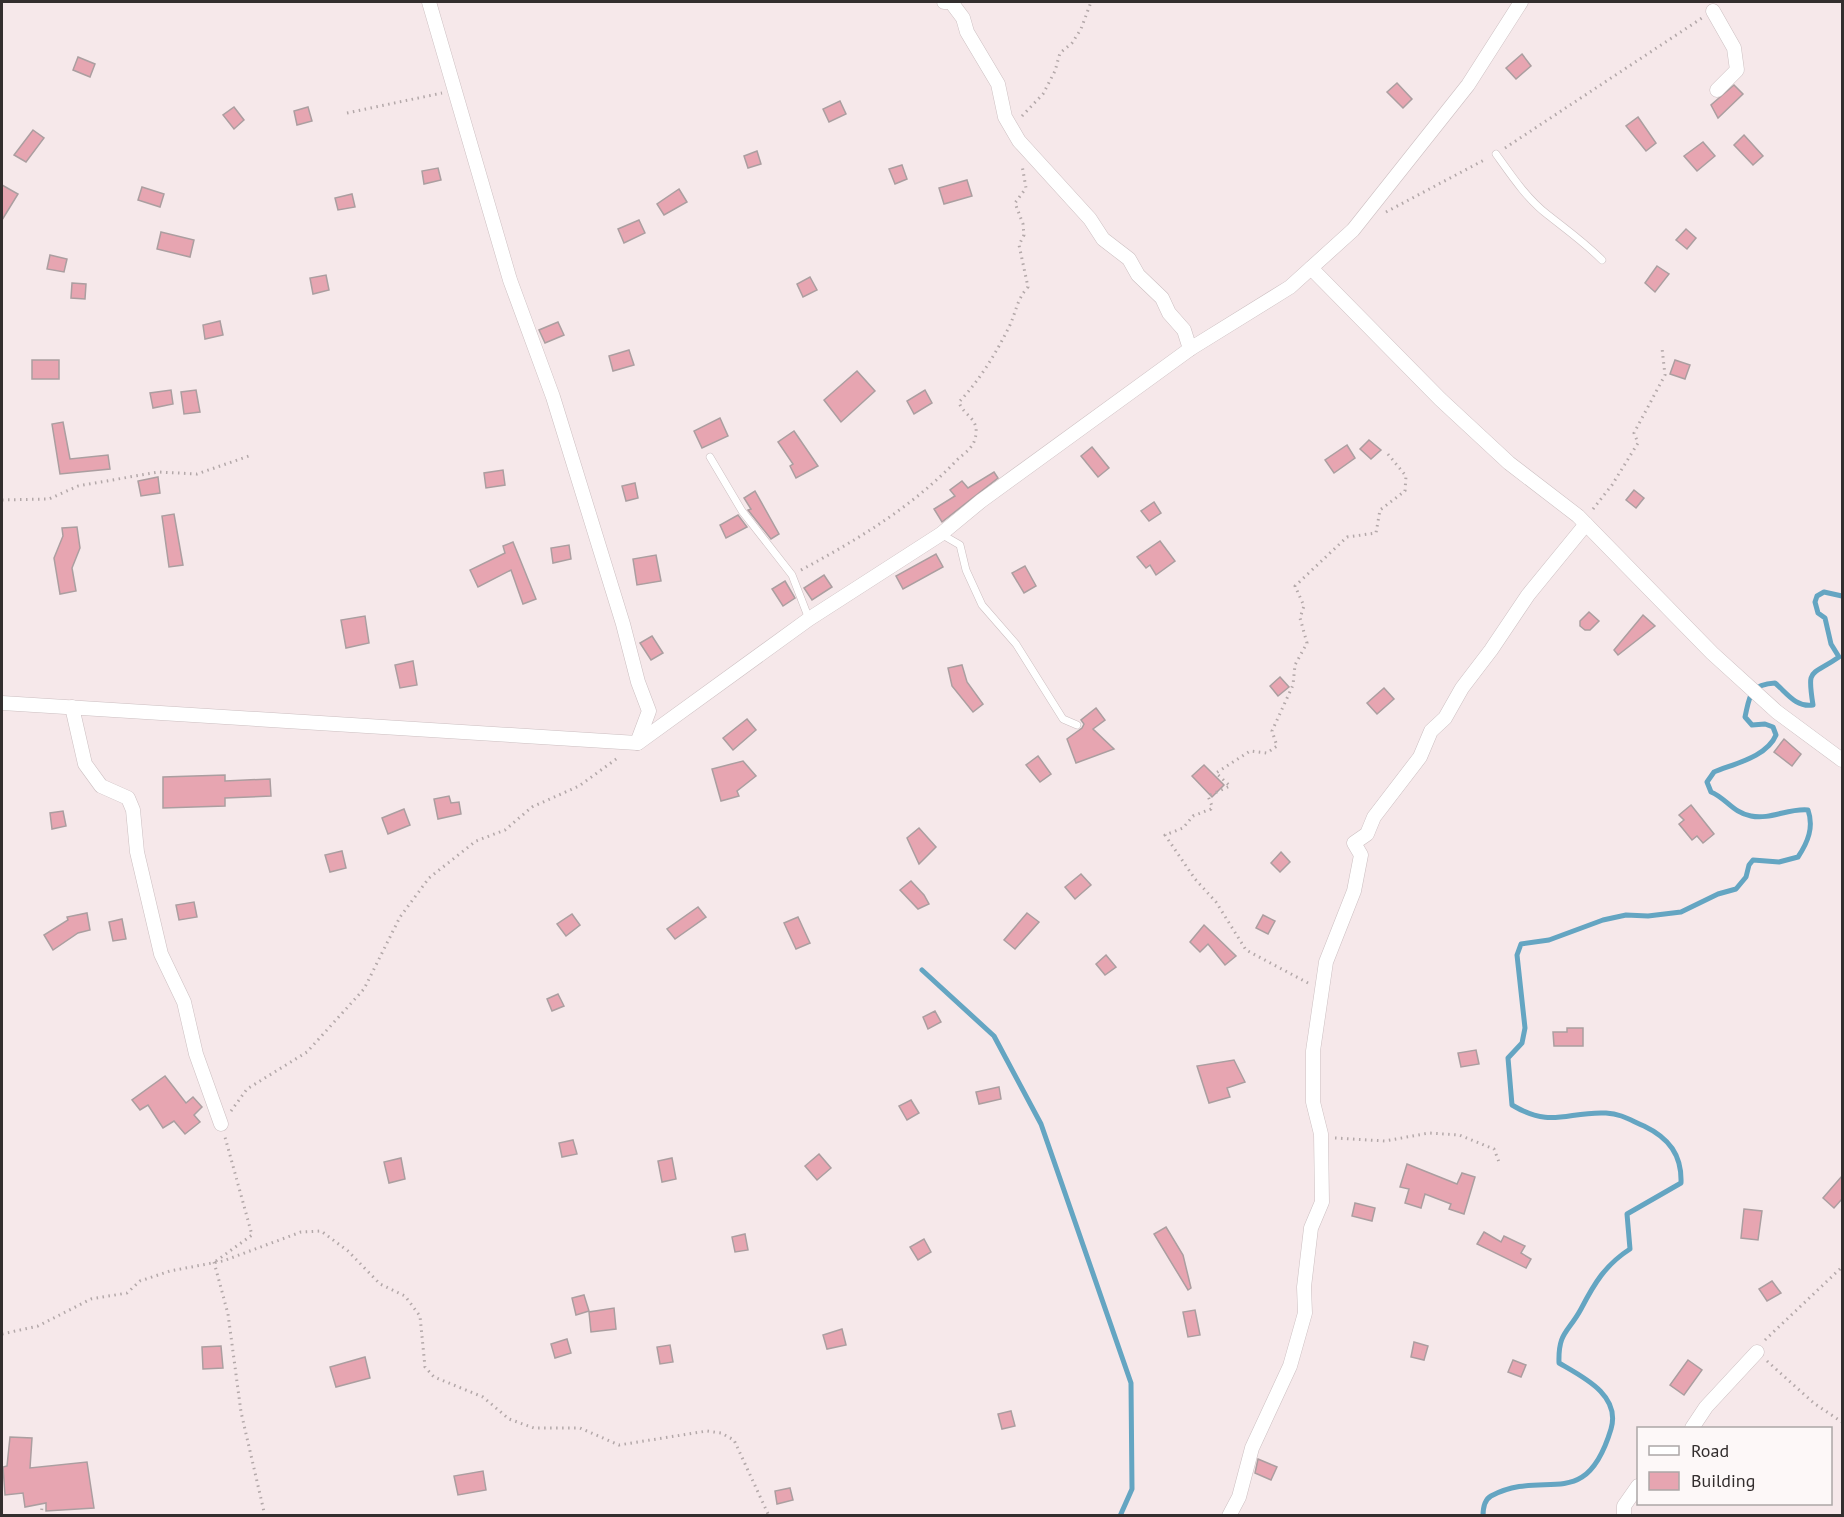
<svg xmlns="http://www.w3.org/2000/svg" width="1844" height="1517" viewBox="0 0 1844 1517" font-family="'PT Sans',sans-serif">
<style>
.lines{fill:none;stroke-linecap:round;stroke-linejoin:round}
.stream{stroke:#64a5c2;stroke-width:5}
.building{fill:#e7a5b1;stroke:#ab9ea0;stroke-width:1.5}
.lane-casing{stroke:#ccbfc1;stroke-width:8}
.street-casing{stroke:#ccbfc1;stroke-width:15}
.path{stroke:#b3a8a9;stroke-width:3;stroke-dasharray:1.5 4.5;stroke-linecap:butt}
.lane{stroke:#fff;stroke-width:7}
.street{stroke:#fff;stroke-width:14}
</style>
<rect width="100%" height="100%" fill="#f6e8ea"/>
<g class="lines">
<g class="stream">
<path d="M 922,970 L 994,1036 L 1041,1124 L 1131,1383 L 1132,1489 L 1120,1516"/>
<path d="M 1483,1516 C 1483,1508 1484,1500 1491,1496 C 1545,1467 1585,1515 1611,1429 C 1621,1395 1583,1377 1559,1363 C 1558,1332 1568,1333 1581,1309 C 1594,1284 1605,1265 1630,1249 L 1627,1214 L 1681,1183 C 1682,1155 1669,1138 1644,1126 C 1630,1120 1622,1114 1606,1113 C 1567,1111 1552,1129 1512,1105 L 1508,1058 L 1522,1043 L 1525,1028 L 1517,955 L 1521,944 L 1549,940 L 1603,920 L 1626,915 L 1648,916 L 1681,912 L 1718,894 L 1736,889 L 1746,877 L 1749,865 L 1753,860 L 1779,862 L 1798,857 C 1808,842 1814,827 1808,810 C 1789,808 1770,820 1751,816 C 1733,813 1726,798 1711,792 L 1707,782 L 1714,772 C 1733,764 1767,757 1776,735 L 1773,727 L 1765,724 L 1752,725 L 1745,717 C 1750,695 1749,685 1775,683 C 1786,692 1796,708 1813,705 C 1807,667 1810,677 1839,657 L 1831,644 L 1825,618 L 1818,613 L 1815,602 L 1817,596 L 1824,592 L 1842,596"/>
</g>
</g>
<g class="building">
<path d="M 1522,54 L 1531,66 L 1516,79 L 1506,68 Z"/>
<path d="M 78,57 L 95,64 L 90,77 L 73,70 Z"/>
<path d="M 1397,83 L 1412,99 L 1403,108 L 1387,92 Z"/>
<path d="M 1734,85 L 1743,94 L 1718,118 L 1711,105 Z"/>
<path d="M 840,101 L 846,114 L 829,122 L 823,109 Z"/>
<path d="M 234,107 L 244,120 L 234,129 L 223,115 Z"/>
<path d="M 308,107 L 312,121 L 297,125 L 294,111 Z"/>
<path d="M 1638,117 L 1656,143 L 1646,151 L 1626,126 Z"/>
<path d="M 33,130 L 44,138 L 26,162 L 14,155 Z"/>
<path d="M 1744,135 L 1763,156 L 1753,165 L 1734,145 Z"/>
<path d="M 1703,142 L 1715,156 L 1697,171 L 1684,156 Z"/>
<path d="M 757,151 L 761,164 L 748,168 L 744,156 Z"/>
<path d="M 902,165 L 907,179 L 895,184 L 889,169 Z"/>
<path d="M 438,168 L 441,180 L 424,184 L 422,171 Z"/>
<path d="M 967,180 L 972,196 L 944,204 L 939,188 Z"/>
<path d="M 2,185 L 18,194 L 2,220 Z"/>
<path d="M 142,187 L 164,194 L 160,207 L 138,200 Z"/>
<path d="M 679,189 L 687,202 L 664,215 L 657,204 Z"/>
<path d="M 352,194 L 355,207 L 338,210 L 335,198 Z"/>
<path d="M 639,220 L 645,233 L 624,243 L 618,229 Z"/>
<path d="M 1686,229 L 1696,238 L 1687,249 L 1676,240 Z"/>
<path d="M 161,232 L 194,240 L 190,257 L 157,249 Z"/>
<path d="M 50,255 L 67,259 L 64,272 L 47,269 Z"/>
<path d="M 1657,266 L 1669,274 L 1655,292 L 1645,283 Z"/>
<path d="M 326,275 L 329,290 L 313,294 L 310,278 Z"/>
<path d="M 810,277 L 817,290 L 803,297 L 797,284 Z"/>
<path d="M 72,283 L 86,284 L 85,299 L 71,298 Z"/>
<path d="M 220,321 L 223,335 L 205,339 L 203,325 Z"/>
<path d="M 558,322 L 564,335 L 545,343 L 539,330 Z"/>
<path d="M 629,350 L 634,365 L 613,371 L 609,356 Z"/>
<rect x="32" y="360" width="27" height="19"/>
<path d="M 1675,360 L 1690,365 L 1685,379 L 1670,374 Z"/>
<path d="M 857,371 L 875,391 L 841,422 L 824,400 Z"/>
<path d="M 171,390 L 173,404 L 153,408 L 150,393 Z"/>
<path d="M 196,390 L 200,412 L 184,414 L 181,392 Z"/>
<path d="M 925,390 L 932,403 L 914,414 L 907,401 Z"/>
<path d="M 720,418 L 728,436 L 702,448 L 694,431 Z"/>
<path d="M 63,422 L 70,459 L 108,455 L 110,469 L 60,474 L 52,424 Z"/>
<path d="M 794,431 L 818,466 L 796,478 L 790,466 L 793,464 L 778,442 Z"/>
<path d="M 1369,440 L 1381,450 L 1371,459 L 1360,449 Z"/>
<path d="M 1347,445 L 1355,458 L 1334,473 L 1325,460 Z"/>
<path d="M 1092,447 L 1109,468 L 1098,477 L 1081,456 Z"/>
<path d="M 503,470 L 505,485 L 486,488 L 484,473 Z"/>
<path d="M 994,472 L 998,478 L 942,522 L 934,509 L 955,496 L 950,490 L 962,481 L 968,488 Z"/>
<path d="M 158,477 L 160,493 L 141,496 L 138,481 Z"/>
<path d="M 635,483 L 638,498 L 626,501 L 622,486 Z"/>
<path d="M 1634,490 L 1644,498 L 1636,508 L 1626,500 Z"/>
<path d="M 755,491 L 779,534 L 771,539 L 748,510 L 751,509 L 744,498 Z"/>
<path d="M 1154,502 L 1161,513 L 1149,521 L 1141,511 Z"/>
<path d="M 174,514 L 183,565 L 169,567 L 162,516 Z"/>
<path d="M 738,515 L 747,527 L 726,538 L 720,525 Z"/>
<path d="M 77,527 L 80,548 L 72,568 L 76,591 L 60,594 L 54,558 L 63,536 L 62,528 Z"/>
<path d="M 1160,541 L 1175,561 L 1156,575 L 1150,565 L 1146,568 L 1137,557 Z"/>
<path d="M 513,542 L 536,599 L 523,604 L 511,570 L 478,587 L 470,570 L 505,553 L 503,546 Z"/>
<path d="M 569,545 L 571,559 L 553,563 L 551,548 Z"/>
<path d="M 936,554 L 943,567 L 903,589 L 896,576 Z"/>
<path d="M 656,555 L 661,581 L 637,585 L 633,559 Z"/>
<path d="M 1025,566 L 1036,586 L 1024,593 L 1012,573 Z"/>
<path d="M 824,575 L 832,587 L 812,600 L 804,588 Z"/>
<path d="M 785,581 L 795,598 L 783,606 L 772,589 Z"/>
<path d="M 1589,612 L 1599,621 L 1590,630 L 1585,630 L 1580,626 L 1580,621 Z"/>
<path d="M 1643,615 L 1655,626 L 1618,655 L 1614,650 Z"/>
<path d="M 365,616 L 369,643 L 346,648 L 341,620 Z"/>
<path d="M 652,636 L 663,653 L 651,660 L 640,643 Z"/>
<path d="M 413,661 L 417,685 L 400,688 L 395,665 Z"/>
<path d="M 962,665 L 967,682 L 983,704 L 973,712 L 952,686 L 948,668 Z"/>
<path d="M 1280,677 L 1289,687 L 1278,696 L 1270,686 Z"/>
<path d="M 1384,688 L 1394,699 L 1377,714 L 1367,703 Z"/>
<path d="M 1096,708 L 1105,720 L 1093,729 L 1114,749 L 1076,763 L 1067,739 L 1082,728 L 1084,724 L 1081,720 Z"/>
<path d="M 747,719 L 756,730 L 733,750 L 723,738 Z"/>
<path d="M 1784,739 L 1801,754 L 1792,766 L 1774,752 Z"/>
<path d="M 1038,756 L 1051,774 L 1040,782 L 1026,765 Z"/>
<path d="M 743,761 L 756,776 L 737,791 L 739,796 L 721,801 L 712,769 Z"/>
<path d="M 1204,765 L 1224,785 L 1212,797 L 1192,776 Z"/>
<path d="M 225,775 L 225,781 L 270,779 L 271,796 L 225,798 L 225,806 L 163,808 L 163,777 Z"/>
<path d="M 449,796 L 451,803 L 459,802 L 461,814 L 438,819 L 434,799 Z"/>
<path d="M 1691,805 L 1714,834 L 1703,843 L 1697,836 L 1692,840 L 1679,824 L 1684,820 L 1679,815 Z"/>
<path d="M 404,809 L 410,825 L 388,834 L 382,818 Z"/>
<path d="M 63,811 L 66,826 L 52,829 L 50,813 Z"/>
<path d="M 919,828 L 936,847 L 919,864 L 907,838 Z"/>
<path d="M 342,851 L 346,868 L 330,872 L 325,855 Z"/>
<path d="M 1281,852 L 1290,862 L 1280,872 L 1271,863 Z"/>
<path d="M 1081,874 L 1091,885 L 1075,899 L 1065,887 Z"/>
<path d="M 911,881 L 924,895 L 929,904 L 918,909 L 900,890 Z"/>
<path d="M 194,902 L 197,917 L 179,920 L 176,905 Z"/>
<path d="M 698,907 L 706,917 L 675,939 L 667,929 Z"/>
<path d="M 87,913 L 90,930 L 78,933 L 53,950 L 44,935 L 68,920 L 67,917 Z"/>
<path d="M 1027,913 L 1039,922 L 1015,949 L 1004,940 Z"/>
<path d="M 572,914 L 580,925 L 566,936 L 557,924 Z"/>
<path d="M 1263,915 L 1275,921 L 1268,934 L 1256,928 Z"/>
<path d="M 798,917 L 810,943 L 796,949 L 784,923 Z"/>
<path d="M 122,919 L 126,939 L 113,941 L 109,922 Z"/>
<path d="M 1204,925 L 1236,956 L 1225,965 L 1208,944 L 1200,952 L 1190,942 Z"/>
<path d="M 1106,955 L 1116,967 L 1105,975 L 1096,964 Z"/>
<path d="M 558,994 L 564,1006 L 552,1011 L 547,999 Z"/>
<path d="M 935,1011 L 941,1022 L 928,1029 L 923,1017 Z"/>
<path d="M 1567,1028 L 1583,1028 L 1583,1046 L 1554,1046 L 1553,1032 L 1567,1032 Z"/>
<path d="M 1476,1050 L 1479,1064 L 1461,1067 L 1458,1053 Z"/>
<path d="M 1234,1060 L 1245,1082 L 1227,1088 L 1230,1097 L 1209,1103 L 1197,1066 Z"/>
<path d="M 165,1076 L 186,1103 L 193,1097 L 202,1107 L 194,1115 L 200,1122 L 185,1134 L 174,1121 L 163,1128 L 148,1105 L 140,1110 L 132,1100 Z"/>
<path d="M 999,1087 L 1001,1099 L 979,1104 L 976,1092 Z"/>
<path d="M 911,1100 L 919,1113 L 907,1120 L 899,1106 Z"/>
<path d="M 573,1140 L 577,1154 L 562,1157 L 559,1143 Z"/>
<path d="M 819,1154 L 831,1168 L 817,1180 L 805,1166 Z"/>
<path d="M 401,1158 L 405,1179 L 389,1183 L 384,1162 Z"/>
<path d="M 672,1158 L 676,1179 L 662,1182 L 658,1161 Z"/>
<path d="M 1407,1164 L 1457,1184 L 1462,1173 L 1475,1177 L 1464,1214 L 1449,1209 L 1451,1204 L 1425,1194 L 1421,1208 L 1405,1203 L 1409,1189 L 1400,1187 Z"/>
<path d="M 1842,1176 L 1842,1199 L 1834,1208 L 1823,1198 Z"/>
<path d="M 1355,1203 L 1375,1208 L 1372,1221 L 1352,1216 Z"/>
<path d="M 1744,1209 L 1762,1211 L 1758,1240 L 1741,1238 Z"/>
<path d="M 1166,1227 L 1183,1255 L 1191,1288 L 1188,1290 L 1154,1234 Z"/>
<path d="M 1484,1232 L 1501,1242 L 1504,1236 L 1525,1246 L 1521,1253 L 1531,1259 L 1526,1268 L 1477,1244 Z"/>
<path d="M 745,1234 L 748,1250 L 735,1252 L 732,1237 Z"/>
<path d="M 924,1239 L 931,1252 L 918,1260 L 910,1247 Z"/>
<path d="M 1772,1281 L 1781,1293 L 1767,1301 L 1759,1289 Z"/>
<path d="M 584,1295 L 589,1311 L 576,1315 L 572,1298 Z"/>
<path d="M 614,1308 L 616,1329 L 591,1332 L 589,1312 Z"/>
<path d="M 1195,1310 L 1200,1335 L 1188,1337 L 1183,1312 Z"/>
<path d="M 842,1329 L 846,1345 L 827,1349 L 823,1335 Z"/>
<path d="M 567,1339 L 571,1353 L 555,1358 L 551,1344 Z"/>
<path d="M 1414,1342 L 1428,1346 L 1424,1360 L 1411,1357 Z"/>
<path d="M 670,1345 L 673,1362 L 660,1364 L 657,1347 Z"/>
<path d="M 221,1346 L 223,1368 L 203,1369 L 202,1347 Z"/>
<path d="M 365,1357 L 370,1378 L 336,1387 L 330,1367 Z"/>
<path d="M 1513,1360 L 1526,1365 L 1521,1377 L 1508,1372 Z"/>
<path d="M 1688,1360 L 1702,1370 L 1684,1395 L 1670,1385 Z"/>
<path d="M 1011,1411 L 1015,1426 L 1002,1429 L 998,1414 Z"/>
<path d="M 10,1437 L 32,1438 L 30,1468 L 87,1462 L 94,1508 L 46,1511 L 46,1503 L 25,1507 L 23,1493 L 5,1495 L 3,1467 L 7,1466 Z"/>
<path d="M 1258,1459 L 1277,1467 L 1271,1480 L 1255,1473 Z"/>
<path d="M 483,1471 L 486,1490 L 458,1495 L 454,1476 Z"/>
<path d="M 790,1488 L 793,1500 L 777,1504 L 775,1491 Z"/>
</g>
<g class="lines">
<defs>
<g id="lane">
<path d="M 1496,154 C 1511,175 1527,199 1548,215 C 1567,230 1584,242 1602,260"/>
<path d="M 710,457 L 742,511 L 792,575 L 809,619"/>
<path d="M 941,534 L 960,545 L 966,570 L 982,605 L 1016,644 L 1063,719 L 1077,725"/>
</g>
<g id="street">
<path d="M 944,2 L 951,2 L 963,18 L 967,32 L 998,84 L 1005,117 L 1019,141 L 1090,219 L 1103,239 L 1129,259 L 1138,275 L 1162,298 L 1169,313 L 1184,330 L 1190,349"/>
<path d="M 1713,11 L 1734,48 L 1737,70 L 1717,90"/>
<path d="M 1311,268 L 1440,399 L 1509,463 L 1578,516 L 1712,653 L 1777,712 L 1842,760"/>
<path d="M 2,703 L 637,743 L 649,711 L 638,682 L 623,624 L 553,397 L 510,280 L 429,2"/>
<path d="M 72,707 L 85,764 L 101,786 L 128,798 L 133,810 L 137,852 L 161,954 L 184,1002 L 196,1054 L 221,1124"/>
<path d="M 638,743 L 809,619 L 941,534 L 981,501 L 1190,349 L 1290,287 L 1353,230 L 1468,85 L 1521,2"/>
<path d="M 1692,1428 L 1706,1407 L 1757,1352"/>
<path d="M 1229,1516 L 1239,1497 L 1252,1448 L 1290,1366 L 1305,1313 L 1304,1287 L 1311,1228 L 1322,1202 L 1321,1134 L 1313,1102 L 1313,1051 L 1326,962 L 1354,891 L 1361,855 L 1354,843 L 1367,834 L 1374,817 L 1420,757 L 1431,731 L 1445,718 L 1462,688 L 1491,650 L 1528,595 L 1586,524"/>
<path d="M 1624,1516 L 1624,1506 L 1638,1486"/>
</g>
</defs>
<use href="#lane" class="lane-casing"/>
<use href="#street" class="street-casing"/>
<g class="path">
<path d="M 347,113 L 442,93"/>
<path d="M 1022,116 L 1043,94 L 1055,71 L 1060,53 L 1072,43 L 1081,29 L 1091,2"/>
<path d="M 1505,148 L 1702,18"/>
<path d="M 1386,212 L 1486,159"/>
<path d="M 2,500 L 49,499 L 78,486 L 158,472 L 197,474 L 249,456"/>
<path d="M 1593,509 L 1612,485 L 1638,443 L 1634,433 L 1665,375 L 1662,348"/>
<path d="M 801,570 C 857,540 912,507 956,461 C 965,452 975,448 976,433 C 978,418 962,414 959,402 C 979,381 995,355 1008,329 C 1016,314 1016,300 1028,287 L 1019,245 L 1024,235 L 1023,224 L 1015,203 L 1026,188 L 1022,165"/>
<path d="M 1308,983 L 1246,950 L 1216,902 L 1195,879 L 1165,835 L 1183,828 L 1193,816 L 1211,809 L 1212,806 L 1208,796 L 1230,786 L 1216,773 L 1250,751 L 1267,753 L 1277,746 L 1272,731 L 1293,685 L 1295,665 L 1307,643 L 1300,618 L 1304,606 L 1295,586 L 1347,537 L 1376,533 L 1380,510 L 1405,491 L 1406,476 L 1387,453"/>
<path d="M 231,1111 L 247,1089 L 307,1052 L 364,989 L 400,917 L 429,878 L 476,841 L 505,830 L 532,807 L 579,786 L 619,757"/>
<path d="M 1335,1138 L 1385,1141 L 1429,1133 L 1459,1135 L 1494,1149 L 1499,1162"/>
<path d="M 216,1261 L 252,1235 L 225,1137"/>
<path d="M 214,1262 L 228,1314 L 241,1412 L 265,1516"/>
<path d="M 2,1334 L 38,1326 L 91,1299 L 127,1293 L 140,1281 L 170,1271 L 223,1261 L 301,1232 L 321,1231 L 348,1251 L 380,1284 L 405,1296 L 420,1316 L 425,1367 L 434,1377 L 483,1397 L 509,1419 L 534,1428 L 580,1428 L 619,1445 L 707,1431 L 721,1433 L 734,1440 L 769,1516"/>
<path d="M 1765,1340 L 1842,1267"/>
<path d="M 1767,1361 L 1815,1404 L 1842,1422"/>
<path d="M 41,1516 L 42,1507"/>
</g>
<use href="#lane" class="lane"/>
<use href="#street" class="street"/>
</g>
<rect width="1844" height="1517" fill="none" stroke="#332e2e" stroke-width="6"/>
<rect x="1637" y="1427" width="195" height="78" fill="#fdf8f8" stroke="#aca7a7" stroke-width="1.5"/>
<rect x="1649" y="1446" width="30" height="9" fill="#ffffff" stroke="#aca7a7" stroke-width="1.5"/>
<text x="1691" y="1457" font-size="18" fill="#332e2e">Road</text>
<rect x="1649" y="1472" width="30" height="18" fill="#e7a5b1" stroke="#aca7a7" stroke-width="1.5"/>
<text x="1691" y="1487" font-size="18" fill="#332e2e">Building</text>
</svg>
